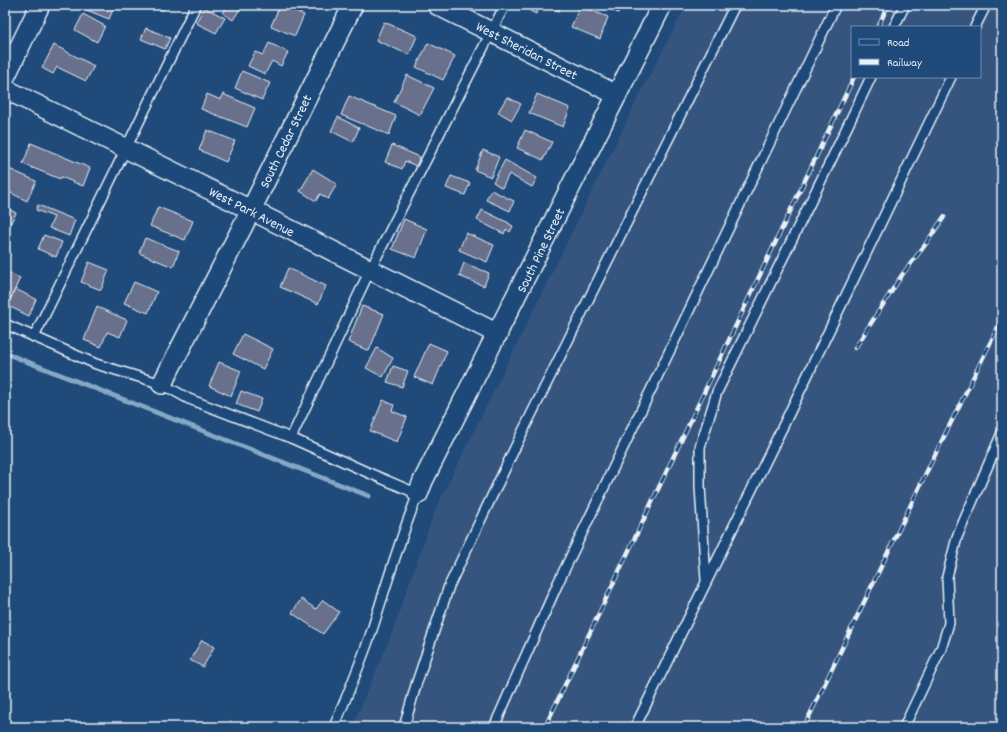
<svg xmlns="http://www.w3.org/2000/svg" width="1007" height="732" viewBox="0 0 1007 732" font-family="Dekko,sans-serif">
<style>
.built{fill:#35557f;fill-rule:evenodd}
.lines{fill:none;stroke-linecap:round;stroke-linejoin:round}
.stream{stroke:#86a8c4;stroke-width:5}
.building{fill:#69708c;stroke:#e8f1f8}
.service-casing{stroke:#e8f1f8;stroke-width:12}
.minor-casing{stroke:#e8f1f8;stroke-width:22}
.service{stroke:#1f4a7a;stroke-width:9}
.minor{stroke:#1f4a7a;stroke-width:19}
.rail-casing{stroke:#e8f1f8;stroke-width:4.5}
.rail{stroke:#1f4a7a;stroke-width:3;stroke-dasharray:9;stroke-linecap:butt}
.labels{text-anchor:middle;stroke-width:4;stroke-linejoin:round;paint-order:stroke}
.street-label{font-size:14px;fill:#e8f1f8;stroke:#1f4a7a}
</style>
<rect width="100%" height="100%" fill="#1f4a7a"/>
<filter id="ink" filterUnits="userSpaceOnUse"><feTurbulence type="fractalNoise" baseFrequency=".025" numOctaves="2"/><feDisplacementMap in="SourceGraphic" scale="8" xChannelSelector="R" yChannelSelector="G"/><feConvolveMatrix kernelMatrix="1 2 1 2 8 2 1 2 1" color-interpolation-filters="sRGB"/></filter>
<g filter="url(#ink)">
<path class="built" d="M 686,5 L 1002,5 L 1002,727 L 352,727 L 390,638 L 435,510 L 634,106 ZM 852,27 L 980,27 L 980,77 L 852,77 Z"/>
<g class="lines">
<path class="stream" d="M 5,353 L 369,496"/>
</g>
<g class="building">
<path d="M 80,5 L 115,5 L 109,19 L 79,7 Z"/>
<path d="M 152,5 L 165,5 L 163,10 Z"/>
<path d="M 228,5 L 233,5 L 240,9 L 233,20 L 223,13 Z"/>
<path d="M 280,5 L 304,15 L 295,36 L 271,26 Z"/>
<path d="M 524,5 L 538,5 L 537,8 L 538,9 L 536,14 L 530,11 L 531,8 Z"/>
<path d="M 546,5 L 562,5 L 559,11 Z"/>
<path d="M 603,5 L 622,5 L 618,13 Z"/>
<path d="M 580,6 L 608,17 L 600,39 L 571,27 Z"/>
<path d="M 204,7 L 225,18 L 216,33 L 196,23 Z"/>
<path d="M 83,14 L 105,26 L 97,42 L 75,30 Z"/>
<path d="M 384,22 L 417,36 L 409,55 L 376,40 Z"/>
<path d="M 146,28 L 170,38 L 165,49 L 141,39 Z"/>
<path d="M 269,43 L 288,52 L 281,66 L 272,61 L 265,74 L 248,66 L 255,52 L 263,55 Z"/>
<path d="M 428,43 L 455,56 L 443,80 L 416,67 Z"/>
<path d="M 54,45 L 94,66 L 86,81 L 57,67 L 53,74 L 42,68 Z"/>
<path d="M 242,71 L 270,83 L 262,100 L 235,88 Z"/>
<path d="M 407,75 L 434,88 L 420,115 L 394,102 Z"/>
<path d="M 207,94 L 221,100 L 223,94 L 255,108 L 247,127 L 201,109 Z"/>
<path d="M 537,94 L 570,108 L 563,127 L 529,113 Z"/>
<path d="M 349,96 L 396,116 L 389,135 L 341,115 Z"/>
<path d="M 507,97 L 521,104 L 512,120 L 498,112 Z"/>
<path d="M 338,117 L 359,128 L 353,142 L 331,131 Z"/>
<path d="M 207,130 L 235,141 L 226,162 L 199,150 Z"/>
<path d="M 525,130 L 552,142 L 543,160 L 517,148 Z"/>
<path d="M 31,143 L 90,168 L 83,186 L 61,177 L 60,179 L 23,164 Z"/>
<path d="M 392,145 L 420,157 L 416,166 L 405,161 L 402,169 L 385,162 Z"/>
<path d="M 483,150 L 499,157 L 491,177 L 475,170 Z"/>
<path d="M 505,160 L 537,178 L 532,187 L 509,174 L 502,188 L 493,182 Z"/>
<path d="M 7,168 L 36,181 L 27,201 L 5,190 L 5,172 Z"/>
<path d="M 313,169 L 337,184 L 328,199 L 320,194 L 316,201 L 300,191 Z"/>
<path d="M 451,176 L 470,183 L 465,195 L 446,188 Z"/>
<path d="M 491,190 L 514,201 L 510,211 L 486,200 Z"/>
<path d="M 38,205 L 75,220 L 69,236 L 49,228 L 54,217 L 36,210 Z"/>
<path d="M 5,207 L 16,213 L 8,228 L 5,226 Z"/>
<path d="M 158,207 L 193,221 L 185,240 L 150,226 Z"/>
<path d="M 482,210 L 509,223 L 509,224 L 513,226 L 510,232 L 506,229 L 504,234 L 477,220 Z"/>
<path d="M 404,219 L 427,229 L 416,258 L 392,249 Z"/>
<path d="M 466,233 L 494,245 L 487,262 L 459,250 Z"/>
<path d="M 44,235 L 62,242 L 56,257 L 38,249 Z"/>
<path d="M 145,238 L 179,251 L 173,267 L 139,253 Z"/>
<path d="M 89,262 L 109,270 L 101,290 L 81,282 Z"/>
<path d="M 464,263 L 489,273 L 484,286 L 459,276 Z"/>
<path d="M 288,268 L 326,286 L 318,304 L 280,287 Z"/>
<path d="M 5,271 L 20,278 L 11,298 L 5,295 Z"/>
<path d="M 134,282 L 157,292 L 148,313 L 124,303 Z"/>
<path d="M 15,289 L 36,299 L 29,316 L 8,306 Z"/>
<path d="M 362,306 L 384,314 L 369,351 L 348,342 Z"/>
<path d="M 97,307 L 127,320 L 120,337 L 107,332 L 101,347 L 84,340 Z"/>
<path d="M 243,334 L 273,349 L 263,369 L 233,354 Z"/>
<path d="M 429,343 L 447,351 L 433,385 L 414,377 Z"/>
<path d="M 377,348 L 393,358 L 383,377 L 366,368 Z"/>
<path d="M 219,362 L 241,371 L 231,396 L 209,386 Z"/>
<path d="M 393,366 L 408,371 L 402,387 L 387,382 Z"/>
<path d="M 241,391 L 262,399 L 257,412 L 236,404 Z"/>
<path d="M 383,400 L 394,405 L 392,411 L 407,417 L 397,442 L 370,431 Z"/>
<path d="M 301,599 L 316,609 L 323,600 L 339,612 L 323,634 L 292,613 Z"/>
<path d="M 202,640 L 214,647 L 203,667 L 190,660 Z"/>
</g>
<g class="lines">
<defs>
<g id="service">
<path d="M 894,27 L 905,5"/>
<path d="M 975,27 L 986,5"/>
<path d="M 5,324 L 96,364 L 162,384 L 189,399 L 291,438 L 369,473 L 418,494 C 399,540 386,587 371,633 C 360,665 347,696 334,727"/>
<path d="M 34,337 L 196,5"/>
<path d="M 291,438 L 370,270 L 505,5"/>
<path d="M 706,580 L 700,486 L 700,447 L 717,392 L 836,150 L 871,77"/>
<path d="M 404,727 L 416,685 L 449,586 L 523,431 L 735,5"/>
<path d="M 494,727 L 558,583 L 836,5"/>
<path d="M 635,727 L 785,422 L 951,77"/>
<path d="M 904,727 L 941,649 L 949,623 L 947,577 L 957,537 L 1002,433"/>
</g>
<g id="minor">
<path d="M 437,5 L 617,95"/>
<path d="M 5,77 L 40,5"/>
<path d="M 5,89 L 251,210 L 498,334"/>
<path d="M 162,384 L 251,210 L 353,5"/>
<path d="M 418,494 L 423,481 L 662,5"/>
</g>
</defs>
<use href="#service" class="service-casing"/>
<use href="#minor" class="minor-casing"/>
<use href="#service" class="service"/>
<use href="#minor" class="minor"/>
<defs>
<g id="rail">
<path d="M 878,27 L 888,5"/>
<path d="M 855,348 L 902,275 L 925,245 L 944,217"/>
<path d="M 545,727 L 854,77"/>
<path d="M 804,727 L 928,469 L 1002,319"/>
</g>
</defs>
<use href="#rail" class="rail-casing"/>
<use href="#rail" class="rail"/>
</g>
</g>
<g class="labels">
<g class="street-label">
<text transform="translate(527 50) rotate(27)" y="5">West Sheridan Street</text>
<text transform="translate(285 141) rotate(-64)" y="5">South Cedar Street</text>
<text transform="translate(252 211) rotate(27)" y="5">West Park Avenue</text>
<text transform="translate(540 250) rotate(-64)" y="5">South Pine Street</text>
</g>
</g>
<rect width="1007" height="732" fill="none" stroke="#1f4a7a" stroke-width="20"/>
<rect x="10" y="10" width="987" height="712" fill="none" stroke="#e8f1f8" stroke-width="1.5" filter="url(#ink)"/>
<rect x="851" y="26" width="130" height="52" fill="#1f4a7a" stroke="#6f8dac"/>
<rect x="859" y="39" width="20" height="6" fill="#1f4a7a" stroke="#6f8dac"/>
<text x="887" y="46" font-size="12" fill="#e8f1f8">Road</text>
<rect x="859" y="59" width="20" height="6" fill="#e8f1f8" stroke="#6f8dac"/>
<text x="887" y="66" font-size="12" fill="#e8f1f8">Railway</text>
</svg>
